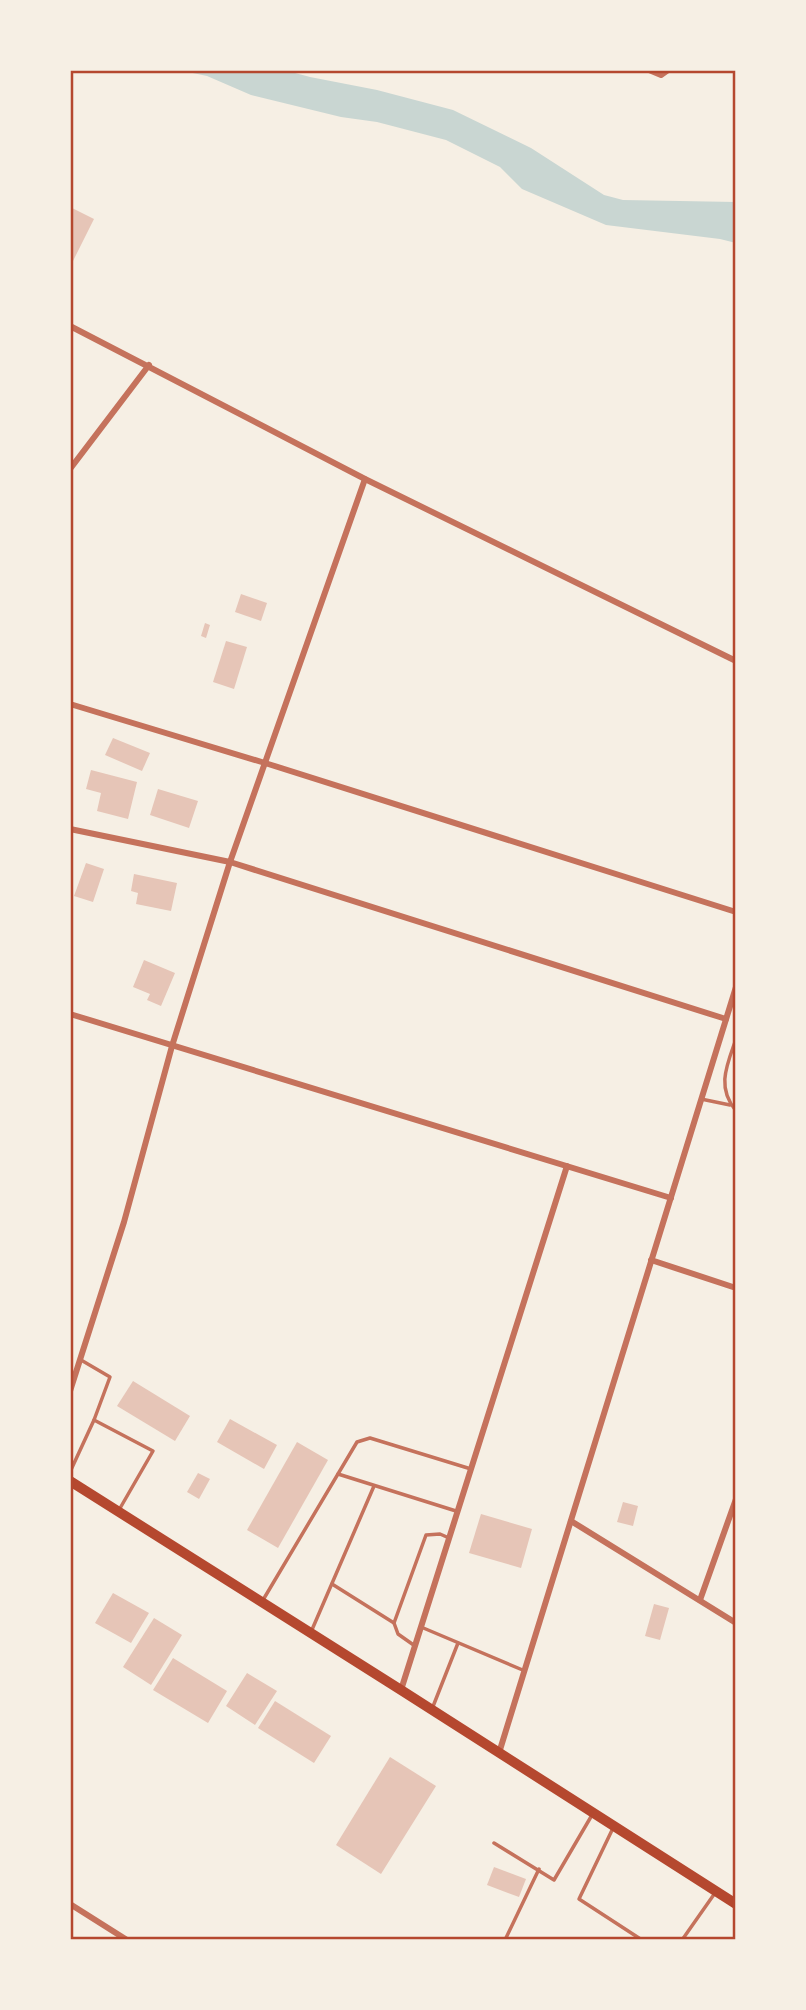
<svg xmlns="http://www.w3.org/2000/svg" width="806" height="2010" viewBox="0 0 806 2010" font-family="Signika,sans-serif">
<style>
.water{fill:#c9d6d2}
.building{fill:#e6c5b7}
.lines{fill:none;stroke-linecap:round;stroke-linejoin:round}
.service{stroke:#c5725c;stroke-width:3.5}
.minor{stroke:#c5725c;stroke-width:6}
.primary{stroke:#b5482f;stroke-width:10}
.neatline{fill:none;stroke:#b5482f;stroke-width:2.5}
</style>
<rect width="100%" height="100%" fill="#f6efe4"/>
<path class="water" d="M 156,70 L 284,70 L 310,77 L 377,90 L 453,110 L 531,148 L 604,195 L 623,200 L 736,202 L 736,243 L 720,239 L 606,225 L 522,189 L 500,167 L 446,140 L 377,122 L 341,117 L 251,95 L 207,76 L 188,72 Z"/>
<g class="building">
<path d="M 70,207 L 94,219 L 70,267 Z"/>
<path d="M 241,594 L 267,603 L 261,621 L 235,612 Z"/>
<path d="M 205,623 L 210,625 L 206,638 L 201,636 Z"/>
<path d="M 226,641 L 247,647 L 234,689 L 213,682 Z"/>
<path d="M 113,738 L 150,753 L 142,771 L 105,755 Z"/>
<path d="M 91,770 L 137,782 L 128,819 L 97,811 L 101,793 L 86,789 Z"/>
<path d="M 158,789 L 198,801 L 189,828 L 150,815 Z"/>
<path d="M 86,863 L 104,869 L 93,902 L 74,896 Z"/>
<path d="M 134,874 L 177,883 L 171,911 L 136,904 L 138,893 L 131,891 Z"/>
<path d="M 144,960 L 175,973 L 161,1006 L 147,1000 L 150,994 L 133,987 Z"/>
<path d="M 133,1381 L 190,1416 L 175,1441 L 117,1406 Z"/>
<path d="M 230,1419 L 277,1445 L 264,1469 L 217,1442 Z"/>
<path d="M 297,1442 L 328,1460 L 278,1548 L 247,1530 Z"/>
<path d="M 198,1473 L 210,1479 L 199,1499 L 187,1492 Z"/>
<path d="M 623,1502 L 638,1506 L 633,1526 L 617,1522 Z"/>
<path d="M 481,1514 L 532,1529 L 521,1568 L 469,1553 Z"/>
<path d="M 113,1593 L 149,1613 L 131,1643 L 95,1623 Z"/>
<path d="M 654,1604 L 669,1608 L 660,1640 L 645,1636 Z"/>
<path d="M 154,1618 L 182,1635 L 151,1685 L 123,1667 Z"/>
<path d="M 173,1658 L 227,1691 L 208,1723 L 153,1690 Z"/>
<path d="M 247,1673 L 277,1691 L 255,1725 L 226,1706 Z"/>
<path d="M 275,1701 L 331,1736 L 314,1763 L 258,1728 Z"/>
<path d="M 390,1757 L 436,1786 L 381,1874 L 336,1845 Z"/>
<path d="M 494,1867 L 526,1879 L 519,1897 L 487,1885 Z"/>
</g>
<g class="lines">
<g class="service">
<path d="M 736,1039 C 727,1065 716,1087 736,1111"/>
<path d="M 701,1099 L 730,1105"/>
<path d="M 81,1360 L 110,1377 L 94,1420"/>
<path d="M 70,1472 L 94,1420 L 153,1451 L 119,1510"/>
<path d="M 338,1474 L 456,1511"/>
<path d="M 332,1584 L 394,1623"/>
<path d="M 263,1600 L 357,1442 L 370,1438 L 471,1469"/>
<path d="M 421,1627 L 525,1671"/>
<path d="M 311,1632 L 374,1486"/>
<path d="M 415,1646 L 398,1634 L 394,1623 L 426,1535 L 440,1534 L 449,1538"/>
<path d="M 432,1709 L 458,1643"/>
<path d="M 614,1826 L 579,1899 L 642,1940"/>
<path d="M 494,1843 L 554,1880 L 592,1815"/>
<path d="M 505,1940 L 539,1869"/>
<path d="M 682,1940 L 715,1893"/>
</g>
<g class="minor">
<path d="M 649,70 L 661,75 L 668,70"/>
<path d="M 70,326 L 365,479 L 736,661"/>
<path d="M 70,469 L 149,365"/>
<path d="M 70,704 L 265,763 L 736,912"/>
<path d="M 70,829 L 230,862 L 726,1019"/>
<path d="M 70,1014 L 671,1198"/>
<path d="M 651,1260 L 736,1288"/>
<path d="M 70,1391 L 124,1222 L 172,1046 L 230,862 L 365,479"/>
<path d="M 571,1521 L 736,1623"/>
<path d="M 700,1600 L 736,1499"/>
<path d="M 401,1690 L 567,1166"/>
<path d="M 499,1753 L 736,987"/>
<path d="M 70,1904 L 127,1940"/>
</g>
<path class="primary" d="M 70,1481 L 401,1690 L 736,1904"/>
</g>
<rect width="806" height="2010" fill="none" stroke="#f6efe4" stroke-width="144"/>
<rect x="72" y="72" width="662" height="1866" class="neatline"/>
</svg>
